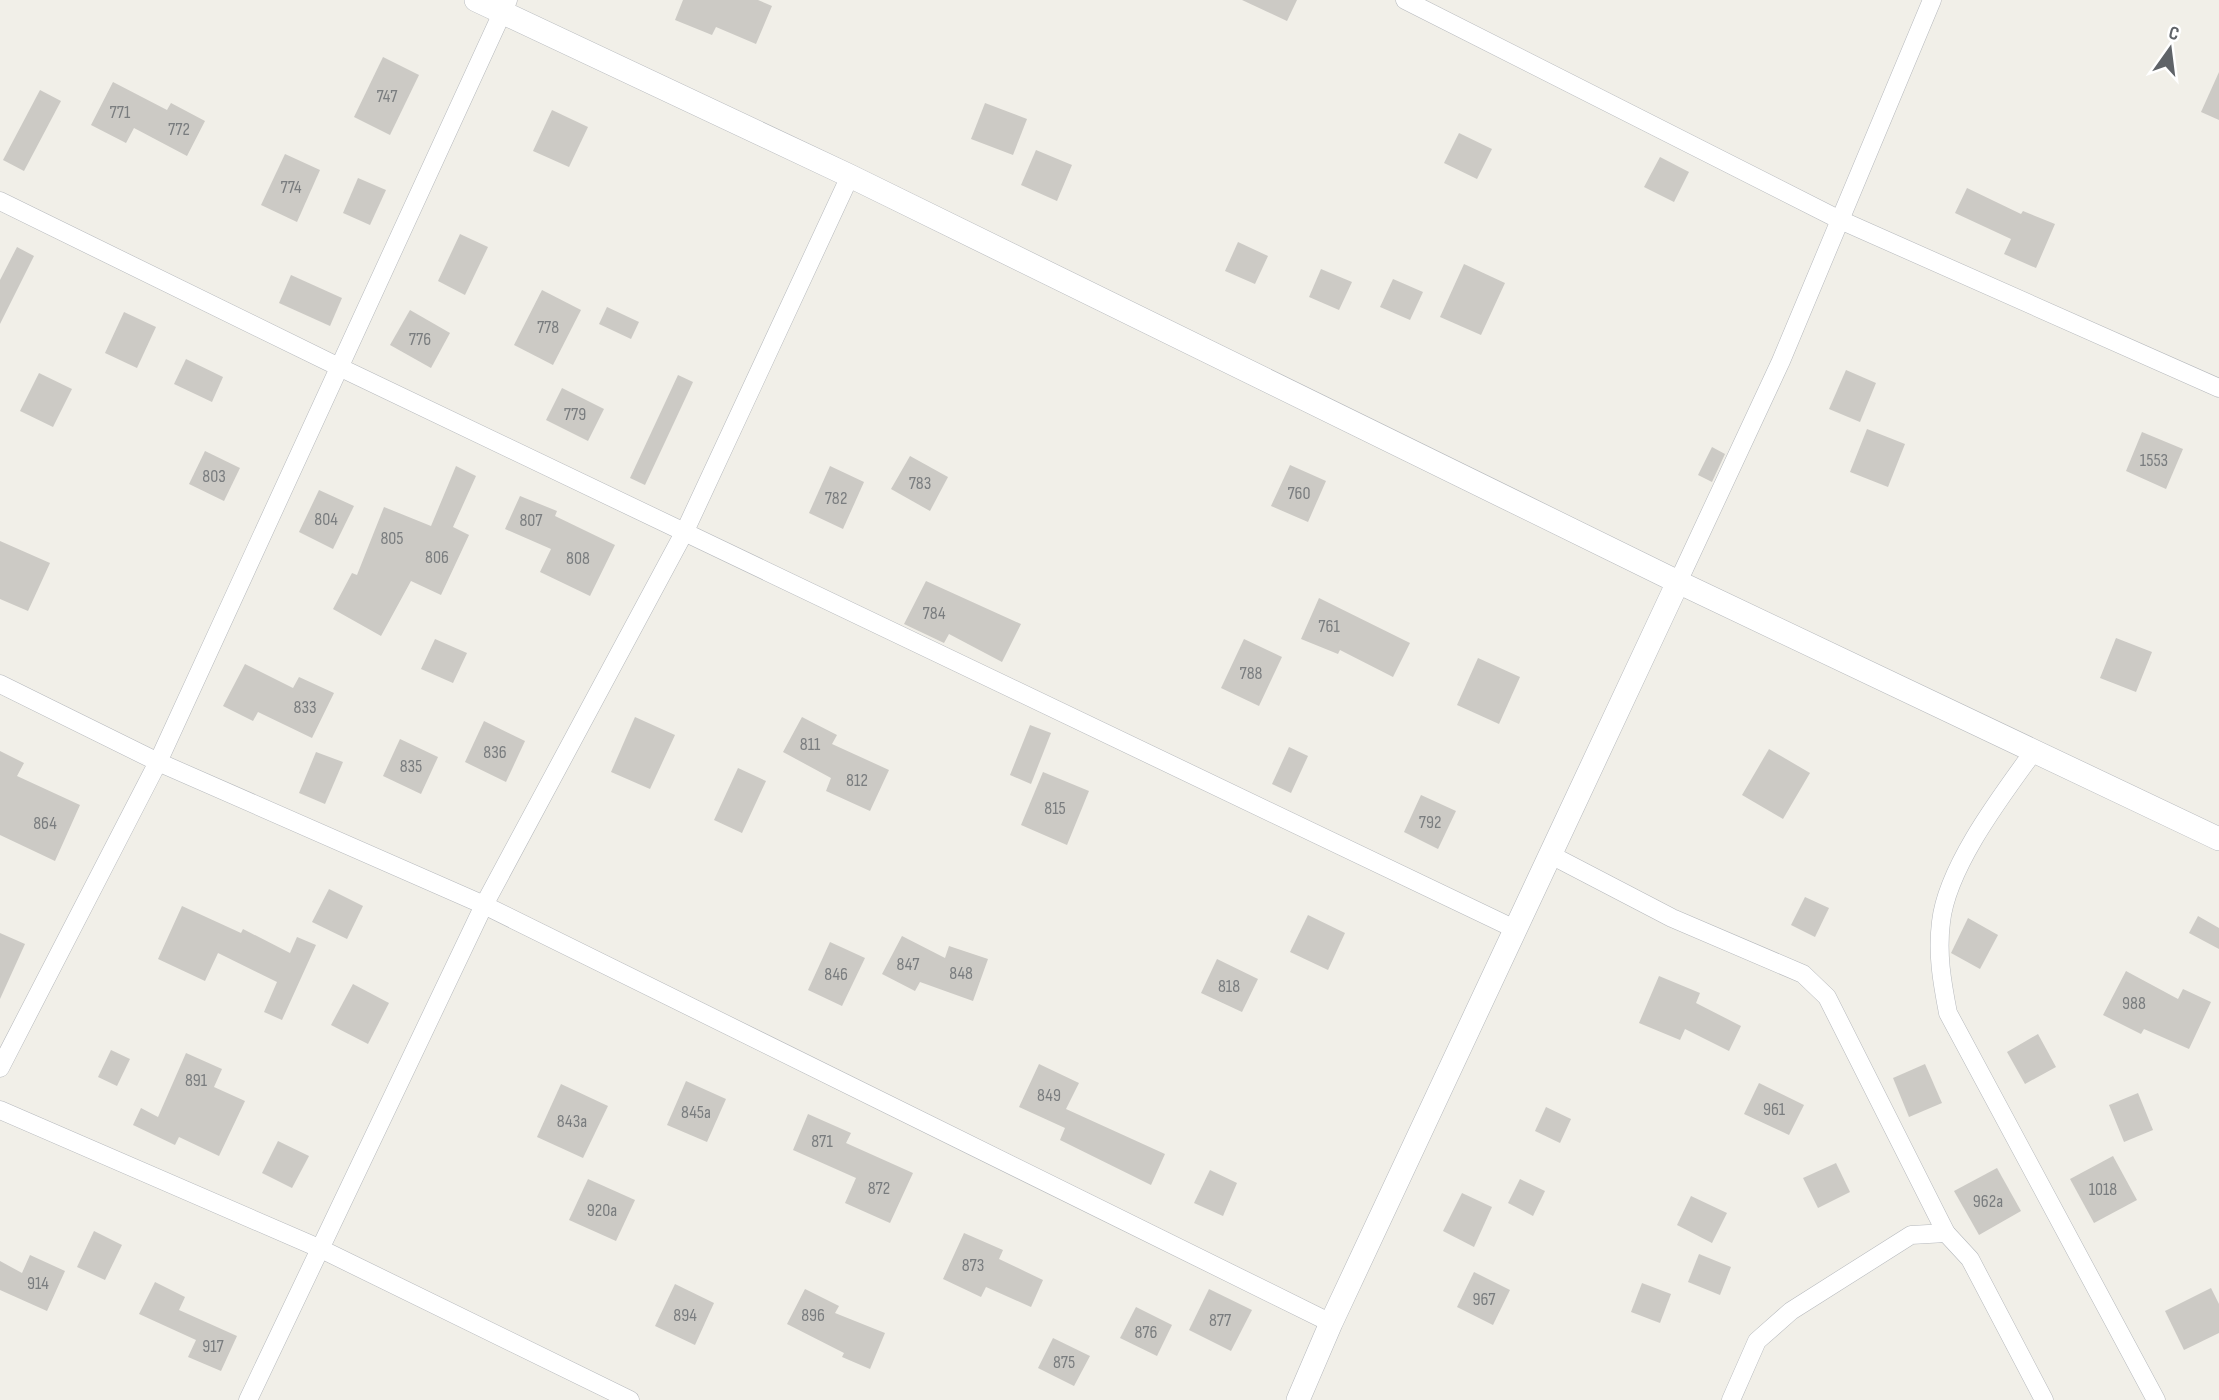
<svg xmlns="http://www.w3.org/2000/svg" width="2219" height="1400" viewBox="0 0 2219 1400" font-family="'Sofia Sans Condensed',sans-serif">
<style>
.building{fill:#cccac5}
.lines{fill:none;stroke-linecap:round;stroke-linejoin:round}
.minor-casing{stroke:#b5b8bc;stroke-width:19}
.tertiary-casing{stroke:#b5b8bc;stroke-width:24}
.minor{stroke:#fff;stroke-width:18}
.tertiary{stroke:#fff;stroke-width:23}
.labels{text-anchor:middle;stroke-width:5;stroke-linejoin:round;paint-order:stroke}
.number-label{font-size:18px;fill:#7a7d7f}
</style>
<rect width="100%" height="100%" fill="#f1efe8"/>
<g class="building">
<path d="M 683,0 L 758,0 L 772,6 L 756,44 L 716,27 L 712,35 L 675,20 Z"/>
<path d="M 1242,0 L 1297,0 L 1287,21 Z"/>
<path d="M 383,57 L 419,75 L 390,135 L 354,117 Z"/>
<path d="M 2219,72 L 2219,120 L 2201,112 Z"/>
<path d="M 113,82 L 167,110 L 171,103 L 205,121 L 187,156 L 134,128 L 126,143 L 91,125 Z"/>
<path d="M 40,90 L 61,101 L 24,171 L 3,160 Z"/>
<path d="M 985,103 L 1027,119 L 1013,155 L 971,139 Z"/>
<path d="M 552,110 L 588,127 L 569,167 L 533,151 Z"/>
<path d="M 1459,133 L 1492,149 L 1477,179 L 1444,163 Z"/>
<path d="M 1036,150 L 1072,165 L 1057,201 L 1021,185 Z"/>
<path d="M 285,154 L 320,170 L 297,222 L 261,205 Z"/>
<path d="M 1660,157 L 1689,172 L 1674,202 L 1644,187 Z"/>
<path d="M 358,178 L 386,190 L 370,225 L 343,213 Z"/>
<path d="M 1967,188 L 2021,214 L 2023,211 L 2055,224 L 2036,268 L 2004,254 L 2011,239 L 1955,213 Z"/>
<path d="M 460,234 L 488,247 L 465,295 L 438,281 Z"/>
<path d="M 1238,242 L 1268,256 L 1255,284 L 1225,271 Z"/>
<path d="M 17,247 L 34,256 L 0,324 L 0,280 Z"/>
<path d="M 1464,264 L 1505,283 L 1481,335 L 1440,317 Z"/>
<path d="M 1321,269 L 1352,282 L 1339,310 L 1309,297 Z"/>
<path d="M 291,275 L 342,298 L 330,326 L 279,303 Z"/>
<path d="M 1393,279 L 1423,292 L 1410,320 L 1380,307 Z"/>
<path d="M 542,290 L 581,310 L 553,365 L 514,345 Z"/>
<path d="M 607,307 L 639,322 L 631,339 L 599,324 Z"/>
<path d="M 410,310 L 450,333 L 431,368 L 390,345 Z"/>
<path d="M 124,312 L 156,327 L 137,368 L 105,353 Z"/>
<path d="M 186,359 L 223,377 L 212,402 L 174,384 Z"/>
<path d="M 1846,370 L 1876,383 L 1860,422 L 1829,409 Z"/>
<path d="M 39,373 L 72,389 L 53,427 L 20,411 Z"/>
<path d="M 678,375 L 693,382 L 645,485 L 630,478 Z"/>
<path d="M 562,388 L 604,409 L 588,441 L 546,420 Z"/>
<path d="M 1867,429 L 1905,444 L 1888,487 L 1850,472 Z"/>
<path d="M 2142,432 L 2183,449 L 2166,489 L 2126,471 Z"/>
<path d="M 1712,447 L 1725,454 L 1712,482 L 1698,475 Z"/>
<path d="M 205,451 L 240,468 L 224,501 L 189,484 Z"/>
<path d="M 910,456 L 948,477 L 930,511 L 891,489 Z"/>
<path d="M 1290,465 L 1326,481 L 1308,522 L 1271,506 Z"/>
<path d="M 456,466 L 476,476 L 453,527 L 469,535 L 441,595 L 411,581 L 381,636 L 333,609 L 352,573 L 357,575 L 384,507 L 431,526 Z"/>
<path d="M 830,466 L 864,482 L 843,529 L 809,513 Z"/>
<path d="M 319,490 L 354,506 L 333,549 L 299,532 Z"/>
<path d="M 520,496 L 557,511 L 555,516 L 615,545 L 590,596 L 540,572 L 551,549 L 505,529 Z"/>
<path d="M 0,541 L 50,563 L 28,611 L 0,599 Z"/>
<path d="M 926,581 L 1021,624 L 1002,662 L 949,634 L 944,643 L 904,624 Z"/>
<path d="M 1319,598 L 1410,643 L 1393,677 L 1340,650 L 1338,654 L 1301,639 Z"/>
<path d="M 2116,638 L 2152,652 L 2136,692 L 2100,678 Z"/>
<path d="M 435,639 L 467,653 L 453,683 L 421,669 Z"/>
<path d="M 1244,639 L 1282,657 L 1259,706 L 1221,688 Z"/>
<path d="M 1478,658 L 1520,677 L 1499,724 L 1457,705 Z"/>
<path d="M 245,664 L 293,688 L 299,677 L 334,693 L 312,738 L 258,712 L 253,721 L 223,706 Z"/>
<path d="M 635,717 L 675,735 L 650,789 L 611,772 Z"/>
<path d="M 802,717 L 837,735 L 832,744 L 889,770 L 870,811 L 826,791 L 831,778 L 783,752 Z"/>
<path d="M 484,721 L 525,741 L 506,782 L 465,762 Z"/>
<path d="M 1030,725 L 1051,733 L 1031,784 L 1010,775 Z"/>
<path d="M 400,739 L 438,757 L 421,794 L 383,776 Z"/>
<path d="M 1289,747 L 1308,756 L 1291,793 L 1272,784 Z"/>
<path d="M 1769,749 L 1810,773 L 1783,819 L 1742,795 Z"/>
<path d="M 0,751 L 24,763 L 17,776 L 80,805 L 55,861 L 0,835 Z"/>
<path d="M 316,752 L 343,762 L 325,804 L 299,793 Z"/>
<path d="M 738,768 L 766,781 L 742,833 L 714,820 Z"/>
<path d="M 1043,772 L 1089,791 L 1067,845 L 1021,825 Z"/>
<path d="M 1421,795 L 1456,811 L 1438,849 L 1404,832 Z"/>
<path d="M 329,889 L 363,906 L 347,939 L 312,922 Z"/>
<path d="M 1805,897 L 1829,908 L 1815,937 L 1791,925 Z"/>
<path d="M 182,906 L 241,933 L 243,929 L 290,953 L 297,937 L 316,945 L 282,1020 L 264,1012 L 277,982 L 218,953 L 205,981 L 158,959 Z"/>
<path d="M 1308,915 L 1345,933 L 1328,970 L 1290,952 Z"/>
<path d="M 2198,916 L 2219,928 L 2219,949 L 2189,933 Z"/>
<path d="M 1968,918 L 1998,935 L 1980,969 L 1951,953 Z"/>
<path d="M 0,933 L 25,944 L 0,999 Z"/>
<path d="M 902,936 L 945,958 L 949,946 L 988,959 L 973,1001 L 920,982 L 915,991 L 882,974 Z"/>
<path d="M 830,942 L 865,958 L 842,1006 L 808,990 Z"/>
<path d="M 1217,959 L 1258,979 L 1242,1012 L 1201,993 Z"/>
<path d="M 2126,971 L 2178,999 L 2183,989 L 2211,1002 L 2189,1049 L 2144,1029 L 2141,1034 L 2103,1015 Z"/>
<path d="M 1659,976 L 1700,993 L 1696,1003 L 1741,1026 L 1729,1051 L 1685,1029 L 1680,1040 L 1639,1023 Z"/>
<path d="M 353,984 L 389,1003 L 368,1044 L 331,1025 Z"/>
<path d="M 2038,1034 L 2056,1067 L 2025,1084 L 2007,1052 Z"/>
<path d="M 111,1050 L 130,1059 L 117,1086 L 98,1077 Z"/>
<path d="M 186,1053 L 222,1069 L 214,1087 L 245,1101 L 219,1156 L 179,1137 L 175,1145 L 133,1125 L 141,1108 L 158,1117 Z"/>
<path d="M 1039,1064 L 1079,1083 L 1066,1109 L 1165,1154 L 1151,1185 L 1060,1140 L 1065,1128 L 1019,1107 Z"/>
<path d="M 1925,1064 L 1942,1103 L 1909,1117 L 1893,1078 Z"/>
<path d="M 686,1081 L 726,1099 L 707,1142 L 667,1125 Z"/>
<path d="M 1759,1083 L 1804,1105 L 1789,1135 L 1744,1114 Z"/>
<path d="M 561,1084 L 608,1106 L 583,1158 L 537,1137 Z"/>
<path d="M 2138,1093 L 2153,1130 L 2124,1142 L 2109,1105 Z"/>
<path d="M 1546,1107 L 1571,1119 L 1560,1143 L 1535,1131 Z"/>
<path d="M 808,1114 L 851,1133 L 846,1143 L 913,1173 L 890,1223 L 845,1203 L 856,1178 L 793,1150 Z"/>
<path d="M 278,1141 L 309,1156 L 292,1188 L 262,1173 Z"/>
<path d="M 2113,1156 L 2137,1200 L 2094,1223 L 2070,1179 Z"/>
<path d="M 1836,1163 L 1850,1192 L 1818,1208 L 1803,1178 Z"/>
<path d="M 1997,1168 L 2021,1211 L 1979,1235 L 1954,1191 Z"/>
<path d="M 1210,1170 L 1237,1183 L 1223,1216 L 1194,1203 Z"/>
<path d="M 588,1179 L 635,1200 L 616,1241 L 569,1220 Z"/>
<path d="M 1520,1179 L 1545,1191 L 1533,1216 L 1508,1203 Z"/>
<path d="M 1462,1193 L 1492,1207 L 1474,1247 L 1443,1231 Z"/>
<path d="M 1691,1196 L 1727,1213 L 1712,1243 L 1677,1225 Z"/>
<path d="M 94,1231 L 122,1245 L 105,1280 L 77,1267 Z"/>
<path d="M 964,1233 L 1003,1250 L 999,1259 L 1043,1280 L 1031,1307 L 986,1287 L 981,1297 L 943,1279 Z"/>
<path d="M 1699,1254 L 1731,1267 L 1720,1295 L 1688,1282 Z"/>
<path d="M 30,1255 L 65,1271 L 47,1311 L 0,1290 L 0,1261 L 22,1273 Z"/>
<path d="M 1474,1272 L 1510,1290 L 1493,1325 L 1457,1307 Z"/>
<path d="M 155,1282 L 185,1297 L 179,1310 L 237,1336 L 221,1371 L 188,1357 L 196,1340 L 139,1314 Z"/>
<path d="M 1642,1283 L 1671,1294 L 1660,1323 L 1631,1312 Z"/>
<path d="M 675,1284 L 714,1303 L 695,1345 L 655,1326 Z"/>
<path d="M 2211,1288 L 2219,1304 L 2219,1333 L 2184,1350 L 2165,1311 Z"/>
<path d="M 805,1289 L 839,1306 L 835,1313 L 885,1333 L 870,1369 L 842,1357 L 844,1353 L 787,1324 Z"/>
<path d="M 1209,1289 L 1252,1310 L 1231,1351 L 1189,1330 Z"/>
<path d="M 1136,1307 L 1172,1325 L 1157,1356 L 1120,1338 Z"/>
<path d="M 1053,1338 L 1090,1356 L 1074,1386 L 1038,1368 Z"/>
</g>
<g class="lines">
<defs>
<g id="minor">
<path d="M 1405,0 L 1838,219 L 2219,388"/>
<path d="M 0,201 L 339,367 L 1517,930"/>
<path d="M 1678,582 L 1781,361 L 1932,0"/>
<path d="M 0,684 L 158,762 L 508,0"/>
<path d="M 2034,751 C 2002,795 1947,867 1941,922 C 1937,954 1942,982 1948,1013 L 2156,1400"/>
<path d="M 1551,855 L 1672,918 L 1803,974 L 1827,997 L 1946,1233"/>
<path d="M 0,1068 L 158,762 L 484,905 L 1331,1323"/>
<path d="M 0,1110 L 321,1249 L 630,1400"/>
<path d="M 248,1400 L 484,905 L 685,531 L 850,176"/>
<path d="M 1731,1400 L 1757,1341 L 1791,1311 L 1911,1235 L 1946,1233 L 1970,1259 L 2044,1400"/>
</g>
<g id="tertiary">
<path d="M 476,0 L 850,176 L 1678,582 L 2219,839"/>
<path d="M 1298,1400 L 1331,1323 L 1678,582"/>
</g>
</defs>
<use href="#minor" class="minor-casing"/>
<use href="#tertiary" class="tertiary-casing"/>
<use href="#minor" class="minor"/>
<use href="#tertiary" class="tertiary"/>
</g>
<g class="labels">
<g class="number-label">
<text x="387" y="102">747</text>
<text x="120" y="118">771</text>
<text x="179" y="135">772</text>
<text x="291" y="193">774</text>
<text x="548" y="333">778</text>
<text x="420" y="345">776</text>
<text x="575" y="420">779</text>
<text x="2154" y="466">1553</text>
<text x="214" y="482">803</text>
<text x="920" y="489">783</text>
<text x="1299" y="499">760</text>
<text x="836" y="504">782</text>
<text x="326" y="525">804</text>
<text x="531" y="526">807</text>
<text x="392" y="544">805</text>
<text x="437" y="563">806</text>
<text x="578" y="564">808</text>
<text x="934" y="619">784</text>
<text x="1329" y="632">761</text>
<text x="1251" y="679">788</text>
<text x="305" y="713">833</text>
<text x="810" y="750">811</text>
<text x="495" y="758">836</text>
<text x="411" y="772">835</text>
<text x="857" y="786">812</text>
<text x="1055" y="814">815</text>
<text x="1430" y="828">792</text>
<text x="45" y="829">864</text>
<text x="908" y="970">847</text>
<text x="961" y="979">848</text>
<text x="836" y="980">846</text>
<text x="1229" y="992">818</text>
<text x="2134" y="1009">988</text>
<text x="196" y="1086">891</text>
<text x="1049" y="1101">849</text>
<text x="1774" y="1115">961</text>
<text x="696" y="1118">845а</text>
<text x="572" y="1127">843а</text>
<text x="822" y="1147">871</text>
<text x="879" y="1194">872</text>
<text x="2103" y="1195">1018</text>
<text x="1988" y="1207">962а</text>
<text x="602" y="1216">920а</text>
<text x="973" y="1271">873</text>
<text x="38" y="1289">914</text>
<text x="1484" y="1305">967</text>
<text x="685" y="1321">894</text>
<text x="813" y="1321">896</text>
<text x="1220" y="1326">877</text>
<text x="1146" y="1338">876</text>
<text x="213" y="1352">917</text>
<text x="1064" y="1368">875</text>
</g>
</g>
<g transform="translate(2170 49) rotate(14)" stroke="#ffffff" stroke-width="5" paint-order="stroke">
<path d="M0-5L12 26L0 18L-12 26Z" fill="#5f6368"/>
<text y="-10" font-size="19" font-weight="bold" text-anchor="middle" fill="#5f6368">С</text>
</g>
</svg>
